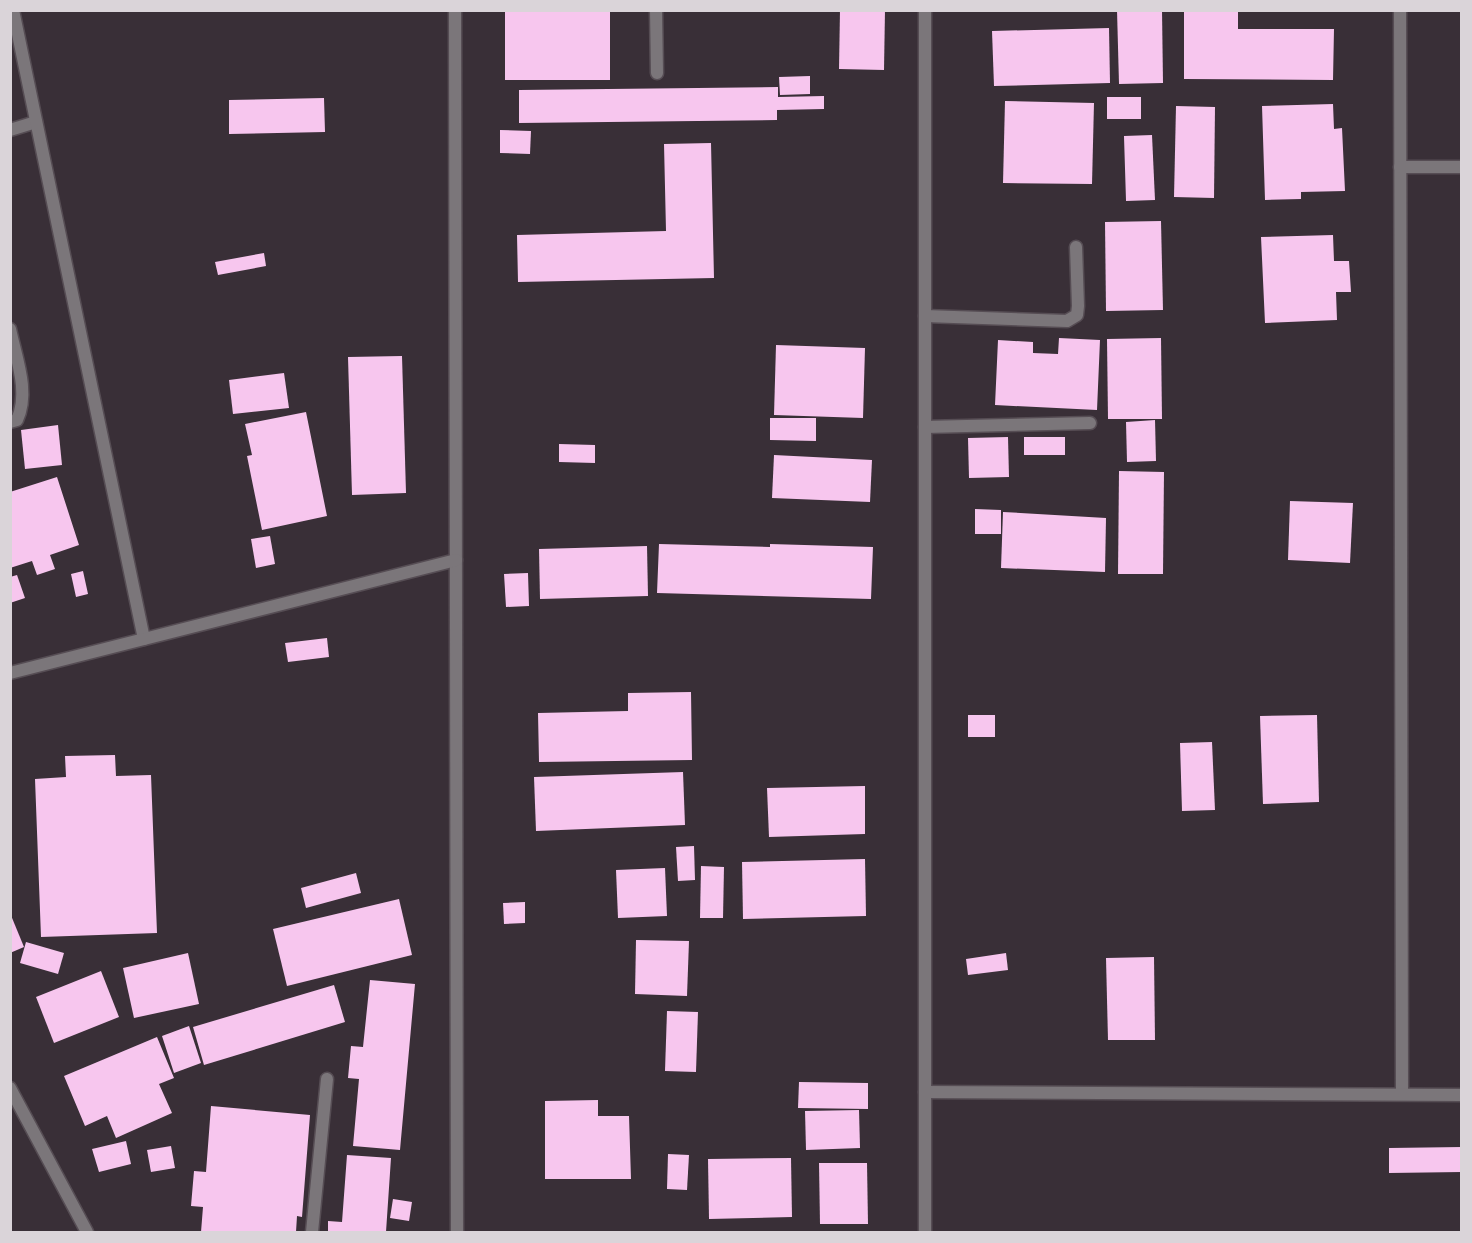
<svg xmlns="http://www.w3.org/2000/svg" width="1472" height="1243" viewBox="0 0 1472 1243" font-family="'Source Serif 4',serif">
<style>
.building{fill:#f7c6ee}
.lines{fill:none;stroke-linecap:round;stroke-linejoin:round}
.service-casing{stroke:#564d54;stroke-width:15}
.minor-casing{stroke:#564d54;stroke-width:15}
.service{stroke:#7b767a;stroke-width:12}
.minor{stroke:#7b767a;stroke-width:12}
</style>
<rect width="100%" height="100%" fill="#392f37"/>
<g class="building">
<rect x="505" y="10" width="105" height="70"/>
<path d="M 840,10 L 885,10 L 884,70 L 839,69 Z"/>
<path d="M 1117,10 L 1162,10 L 1163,83 L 1119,84 Z"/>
<path d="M 1184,10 L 1238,10 L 1238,29 L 1334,29 L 1333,80 L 1184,79 Z"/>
<path d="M 1109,28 L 1110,83 L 994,86 L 992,31 Z"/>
<path d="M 810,76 L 810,94 L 780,95 L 779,77 Z"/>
<path d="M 778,87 L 778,97 L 824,96 L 824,109 L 777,110 L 777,120 L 519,123 L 519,90 Z"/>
<rect x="1107" y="97" width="34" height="22"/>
<path d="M 324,98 L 325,132 L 229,134 L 229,100 Z"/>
<path d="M 1005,101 L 1094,103 L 1092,184 L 1003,183 Z"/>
<path d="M 1333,104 L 1334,129 L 1342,128 L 1345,191 L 1301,192 L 1301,199 L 1265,200 L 1262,106 Z"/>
<path d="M 1176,106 L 1215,107 L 1214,198 L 1174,197 Z"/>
<path d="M 500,130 L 531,131 L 530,154 L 500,153 Z"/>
<path d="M 1152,135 L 1155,200 L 1126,201 L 1124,136 Z"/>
<path d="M 711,143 L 714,278 L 518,282 L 517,235 L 666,231 L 664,144 Z"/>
<path d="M 1161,221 L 1163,310 L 1106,311 L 1105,222 Z"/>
<path d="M 1333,235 L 1334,261 L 1349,261 L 1351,292 L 1336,292 L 1337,320 L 1265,323 L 1261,237 Z"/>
<path d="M 264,253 L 266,266 L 218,275 L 215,262 Z"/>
<path d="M 1059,338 L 1100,340 L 1097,410 L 995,405 L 998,340 L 1033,342 L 1033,353 L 1058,354 Z"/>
<path d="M 1161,338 L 1162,419 L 1108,419 L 1107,339 Z"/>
<path d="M 776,345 L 865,348 L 863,418 L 774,415 Z"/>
<path d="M 402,356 L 406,493 L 352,495 L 348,357 Z"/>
<path d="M 284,373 L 289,408 L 233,414 L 229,380 Z"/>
<path d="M 306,412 L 327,516 L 262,530 L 247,456 L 252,455 L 245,424 Z"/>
<path d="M 770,418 L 816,418 L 816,441 L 770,440 Z"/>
<path d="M 1155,420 L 1156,461 L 1127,462 L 1126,422 Z"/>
<path d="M 58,425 L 62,465 L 25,469 L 21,430 Z"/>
<path d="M 1008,437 L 1009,477 L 969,478 L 968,438 Z"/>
<rect x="1024" y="437" width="41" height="18"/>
<path d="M 559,444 L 595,445 L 595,463 L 559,462 Z"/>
<path d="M 774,455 L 872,460 L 870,502 L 772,498 Z"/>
<path d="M 1119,471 L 1164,472 L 1163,574 L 1118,574 Z"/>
<path d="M 57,477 L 79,545 L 50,555 L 55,569 L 37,575 L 32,561 L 10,568 L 10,492 Z"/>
<path d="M 1290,501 L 1353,503 L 1350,563 L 1288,560 Z"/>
<path d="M 975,509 L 1001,510 L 1001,534 L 975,534 Z"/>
<path d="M 1003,512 L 1106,518 L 1105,572 L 1001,568 Z"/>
<path d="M 270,536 L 275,564 L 256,568 L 251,539 Z"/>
<path d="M 659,544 L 770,547 L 770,544 L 873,547 L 871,599 L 657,593 Z"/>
<path d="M 647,546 L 648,596 L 540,599 L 539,549 Z"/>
<path d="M 83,571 L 88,594 L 76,597 L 71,574 Z"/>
<path d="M 528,573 L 529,606 L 506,607 L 504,574 Z"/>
<path d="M 17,575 L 25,598 L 10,603 L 10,577 Z"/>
<path d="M 327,638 L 329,657 L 288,662 L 285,643 Z"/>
<path d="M 691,692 L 692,760 L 539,762 L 538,713 L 628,711 L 628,693 Z"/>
<rect x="968" y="715" width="27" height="22"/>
<path d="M 1317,715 L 1319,802 L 1263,804 L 1260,716 Z"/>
<path d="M 1212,742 L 1215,810 L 1182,811 L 1180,743 Z"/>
<path d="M 115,755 L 116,776 L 151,775 L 157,933 L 41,937 L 35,779 L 66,777 L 65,756 Z"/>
<path d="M 683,772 L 685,825 L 536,831 L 534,777 Z"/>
<path d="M 865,786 L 865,834 L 769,837 L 767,788 Z"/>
<path d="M 694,846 L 695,880 L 678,881 L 676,847 Z"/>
<path d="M 865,859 L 866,916 L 743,919 L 742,862 Z"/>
<path d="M 701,866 L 724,867 L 723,918 L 700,918 Z"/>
<path d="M 665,868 L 667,916 L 618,918 L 616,870 Z"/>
<path d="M 356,873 L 361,893 L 306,908 L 301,888 Z"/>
<path d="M 399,899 L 412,955 L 287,986 L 273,929 Z"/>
<path d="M 525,902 L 525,923 L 504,924 L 503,903 Z"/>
<path d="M 10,913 L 24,947 L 10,953 Z"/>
<path d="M 636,940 L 689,941 L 687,996 L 635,994 Z"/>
<path d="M 26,942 L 64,953 L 58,974 L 20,963 Z"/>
<path d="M 188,953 L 199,1004 L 134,1018 L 123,968 Z"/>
<path d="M 1006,953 L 1008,970 L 968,975 L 966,959 Z"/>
<path d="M 1154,957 L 1155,1040 L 1108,1040 L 1106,958 Z"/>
<path d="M 101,971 L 119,1017 L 54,1043 L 36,997 Z"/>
<path d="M 370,980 L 415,984 L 400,1150 L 353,1146 L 359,1079 L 348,1078 L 351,1046 L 363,1047 Z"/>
<path d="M 334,985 L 345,1022 L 204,1065 L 193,1027 Z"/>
<path d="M 667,1011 L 698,1012 L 696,1072 L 665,1071 Z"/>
<path d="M 189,1026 L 201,1063 L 174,1073 L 162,1036 Z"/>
<path d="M 157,1037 L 174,1078 L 159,1084 L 172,1113 L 116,1138 L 107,1116 L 85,1126 L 64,1076 Z"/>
<path d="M 799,1082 L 868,1083 L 868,1109 L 798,1108 Z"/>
<path d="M 598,1100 L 598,1116 L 629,1116 L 631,1179 L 545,1179 L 545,1101 Z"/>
<path d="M 211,1106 L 310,1115 L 302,1217 L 297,1216 L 296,1232 L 201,1232 L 203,1207 L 191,1206 L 194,1171 L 206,1172 Z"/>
<path d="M 859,1110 L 860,1148 L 806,1150 L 805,1111 Z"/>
<path d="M 126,1141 L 131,1164 L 99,1172 L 92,1149 Z"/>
<path d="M 171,1146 L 175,1168 L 151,1172 L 147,1150 Z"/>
<path d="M 1462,1147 L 1462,1172 L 1389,1173 L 1389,1148 Z"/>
<path d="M 668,1154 L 689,1155 L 687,1190 L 667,1189 Z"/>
<path d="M 347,1155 L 391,1158 L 386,1232 L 328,1232 L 328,1221 L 342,1222 Z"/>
<path d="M 791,1158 L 792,1217 L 709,1219 L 708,1159 Z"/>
<path d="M 819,1163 L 867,1163 L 868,1224 L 820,1224 Z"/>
<path d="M 393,1199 L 412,1202 L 409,1221 L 390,1218 Z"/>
</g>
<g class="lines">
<defs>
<g id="service">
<path d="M 656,10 L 657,73"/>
<path d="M 10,130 L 36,122"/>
<path d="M 925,316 L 1067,321 L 1077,315 L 1078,306 L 1076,247"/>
<path d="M 10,329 C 16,358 30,392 17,420 L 10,422"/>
<path d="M 925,427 L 1090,423"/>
<path d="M 312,1232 L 327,1079"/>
</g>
<g id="minor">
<path d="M 13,10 L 144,639"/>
<path d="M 455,10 L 457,1232"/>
<path d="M 1400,10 L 1402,1094"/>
<path d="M 1400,167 L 1462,167"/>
<path d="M 10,673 L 456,560"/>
<path d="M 10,1088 L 87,1232"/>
<path d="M 925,1092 L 1462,1095"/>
<path d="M 925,1232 L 925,10"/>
</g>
</defs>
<use href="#service" class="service-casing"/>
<use href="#minor" class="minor-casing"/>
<use href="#service" class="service"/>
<use href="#minor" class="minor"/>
</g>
<rect width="1472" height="1243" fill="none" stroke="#dad4d9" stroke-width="24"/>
</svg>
